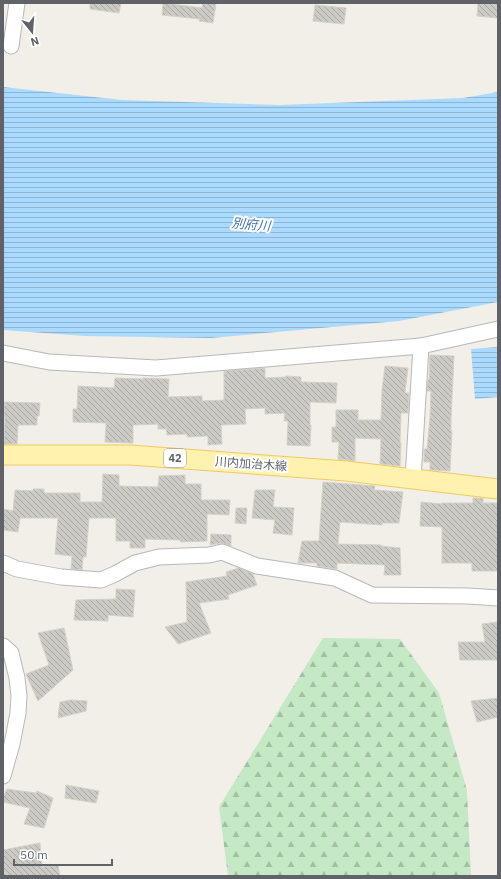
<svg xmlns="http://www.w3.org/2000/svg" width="501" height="879" viewBox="0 0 501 879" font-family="'IBM Plex Sans','Noto Sans JP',sans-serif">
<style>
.forest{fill:url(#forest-firs)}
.water{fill:url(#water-rules)}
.building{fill:url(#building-back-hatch);stroke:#d6d1c6}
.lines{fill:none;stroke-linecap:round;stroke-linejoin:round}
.minor-casing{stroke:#b5b8bc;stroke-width:17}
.major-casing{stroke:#f2c960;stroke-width:21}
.minor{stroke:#fff;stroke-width:15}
.major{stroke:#fff2af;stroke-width:19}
.labels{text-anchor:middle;stroke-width:4;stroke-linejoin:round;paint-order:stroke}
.shield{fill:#fff;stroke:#8f9295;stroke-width:1}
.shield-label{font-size:11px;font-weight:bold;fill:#5f6368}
.street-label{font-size:12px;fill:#5f6368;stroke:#fff}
.water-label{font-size:13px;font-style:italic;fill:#4174aa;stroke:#fff}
</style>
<defs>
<pattern id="forest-firs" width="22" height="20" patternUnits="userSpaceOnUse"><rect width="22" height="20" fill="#c5e8c5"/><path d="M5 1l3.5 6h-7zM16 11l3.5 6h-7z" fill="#a3c0a4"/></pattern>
<pattern id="water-rules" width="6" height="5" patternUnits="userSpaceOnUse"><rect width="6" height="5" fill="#aadaff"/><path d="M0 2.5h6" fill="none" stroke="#8eb4d2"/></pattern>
<pattern id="building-back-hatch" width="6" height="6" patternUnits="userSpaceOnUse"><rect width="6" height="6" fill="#cccac5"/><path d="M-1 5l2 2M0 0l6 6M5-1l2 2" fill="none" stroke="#a9a8a4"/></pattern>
</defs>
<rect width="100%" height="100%" fill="#f1efe8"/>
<path class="forest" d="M 323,638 L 400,639 L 439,693 L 467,790 L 471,876 L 228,876 L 219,807 Z"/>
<g class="water">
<path d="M 3,87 L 122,100 L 280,105 L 463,98 L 498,92 L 498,302 L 399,321 L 211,338 L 85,336 L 3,330 Z"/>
<path d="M 498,347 L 498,397 L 475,399 L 471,349 Z"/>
</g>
<g class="building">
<path d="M 90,3 L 121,3 L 119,13 L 90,9 Z"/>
<path d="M 163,3 L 202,8 L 203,3 L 216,3 L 213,23 L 199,21 L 200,19 L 162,15 Z"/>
<path d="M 478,3 L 498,4 L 498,18 L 477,16 Z"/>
<path d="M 315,5 L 346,8 L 344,24 L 313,21 Z"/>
<path d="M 430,355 L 454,356 L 451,419 L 451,431 L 452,431 L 450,471 L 430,470 L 430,462 L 424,462 L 424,449 L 427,449 L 430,418 L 431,391 L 427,391 L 428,380 L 429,380 Z"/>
<path d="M 385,366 L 408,368 L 405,393 L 409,393 L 408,413 L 401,413 L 400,443 L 401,443 L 400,466 L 380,464 L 381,439 L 355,438 L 355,461 L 338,459 L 339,442 L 332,442 L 332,427 L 336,427 L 336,410 L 358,410 L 358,420 L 381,420 L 382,390 Z"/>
<path d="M 265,368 L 265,378 L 286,377 L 286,376 L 301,377 L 301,382 L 337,383 L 336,403 L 310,402 L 310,425 L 311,425 L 310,446 L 287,445 L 288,421 L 284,421 L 285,413 L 265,414 L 265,408 L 245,409 L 246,424 L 221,425 L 222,444 L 208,445 L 208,436 L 187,437 L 187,434 L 167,435 L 166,429 L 158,429 L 158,424 L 133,425 L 133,443 L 105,442 L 106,423 L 73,422 L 73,409 L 77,409 L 78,386 L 114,388 L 115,378 L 143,379 L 143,378 L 169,379 L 168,397 L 202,396 L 202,401 L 224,400 L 224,371 Z"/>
<path d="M 4,402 L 40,403 L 39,416 L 37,416 L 37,425 L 18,425 L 17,444 L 4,444 L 5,417 L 4,417 Z"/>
<path d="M 103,474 L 119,475 L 119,486 L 158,487 L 159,476 L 185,475 L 185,484 L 201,484 L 201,500 L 230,500 L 229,515 L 207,514 L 207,541 L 181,542 L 180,540 L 145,539 L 145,548 L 130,548 L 130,541 L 116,541 L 116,518 L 89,518 L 86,557 L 83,557 L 82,570 L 71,569 L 72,556 L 55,554 L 58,518 L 20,518 L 18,532 L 3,530 L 3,509 L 13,511 L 15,490 L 33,491 L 33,489 L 44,489 L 44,493 L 80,493 L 80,502 L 102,502 Z"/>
<path d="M 323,482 L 375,486 L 374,490 L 403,492 L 399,523 L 382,523 L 382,525 L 340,522 L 338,544 L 381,545 L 381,546 L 400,548 L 401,575 L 384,575 L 385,565 L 337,563 L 337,569 L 317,566 L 317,563 L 298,563 L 302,541 L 319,541 Z"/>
<path d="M 255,490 L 275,490 L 273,507 L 294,508 L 292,535 L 273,533 L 275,520 L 252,518 Z"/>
<path d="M 473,498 L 483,498 L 483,503 L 498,503 L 498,571 L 472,571 L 472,563 L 442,563 L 442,527 L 420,526 L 421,502 L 442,504 L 442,503 L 473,503 Z"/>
<path d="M 236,508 L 247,508 L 246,524 L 235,523 Z"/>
<path d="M 211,534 L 231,535 L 231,546 L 225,544 L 220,543 L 210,545 Z"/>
<path d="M 239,568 L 253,574 L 257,585 L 228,595 L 229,599 L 199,603 L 211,633 L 178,644 L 165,627 L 187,622 L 186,582 L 227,576 L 226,572 Z"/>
<path d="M 116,589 L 135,590 L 133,617 L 108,615 L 108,621 L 74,620 L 76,600 L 116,599 Z"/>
<path d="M 498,622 L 498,660 L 460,660 L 458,642 L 485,642 L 482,624 Z"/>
<path d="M 64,628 L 73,670 L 38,701 L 26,674 L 49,665 L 38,633 Z"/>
<path d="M 498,698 L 498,717 L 477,722 L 471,701 Z"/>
<path d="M 71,700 L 87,701 L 86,711 L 58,718 L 60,702 Z"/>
<path d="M 66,785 L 99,791 L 96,803 L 65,798 Z"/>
<path d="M 7,789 L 36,793 L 37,791 L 53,798 L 44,828 L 24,824 L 30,808 L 3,802 L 3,798 Z"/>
<path d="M 40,843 L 42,867 L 58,865 L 60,876 L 3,876 L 3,850 Z"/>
</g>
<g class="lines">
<defs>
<g id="minor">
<path d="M 11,46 L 17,3"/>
<path d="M 3,353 L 49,362 L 156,368 L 421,346 L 498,329"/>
<path d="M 413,479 L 421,346"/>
<path d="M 3,563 L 17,569 L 61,577 L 101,580 L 115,574 L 135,563 L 159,557 L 209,555 L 222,552 L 257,566 L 335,578 L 372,595 L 468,596 L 498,598"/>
<path d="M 3,646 L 11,653 L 17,678 L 19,696 L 18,713 L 12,744 L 3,776"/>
</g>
<path id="major" d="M 3,455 L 130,455 L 346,471 L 498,489"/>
</defs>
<use href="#minor" class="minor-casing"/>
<use href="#major" class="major-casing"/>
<use href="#minor" class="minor"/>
<use href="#major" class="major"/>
</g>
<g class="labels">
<rect class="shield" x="164" y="449" width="22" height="18" rx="3"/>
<g class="shield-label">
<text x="175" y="462">42</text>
</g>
<g class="street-label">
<text transform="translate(251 464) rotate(4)" y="4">川内加治木線</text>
</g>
<g class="water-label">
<text transform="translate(251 224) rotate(5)" y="5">別府川</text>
</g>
</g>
<rect width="501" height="879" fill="none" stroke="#5f6368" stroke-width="8"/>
<g transform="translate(32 32) rotate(163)" stroke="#ffffff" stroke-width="3" paint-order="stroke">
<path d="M0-3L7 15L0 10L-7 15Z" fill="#5f6368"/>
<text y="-6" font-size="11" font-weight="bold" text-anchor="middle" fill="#5f6368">N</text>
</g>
<path d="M14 859v6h98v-6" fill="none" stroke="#5f6368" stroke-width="2"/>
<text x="20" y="859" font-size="12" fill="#5f6368" stroke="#ffffff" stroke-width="3" paint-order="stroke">50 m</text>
</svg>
